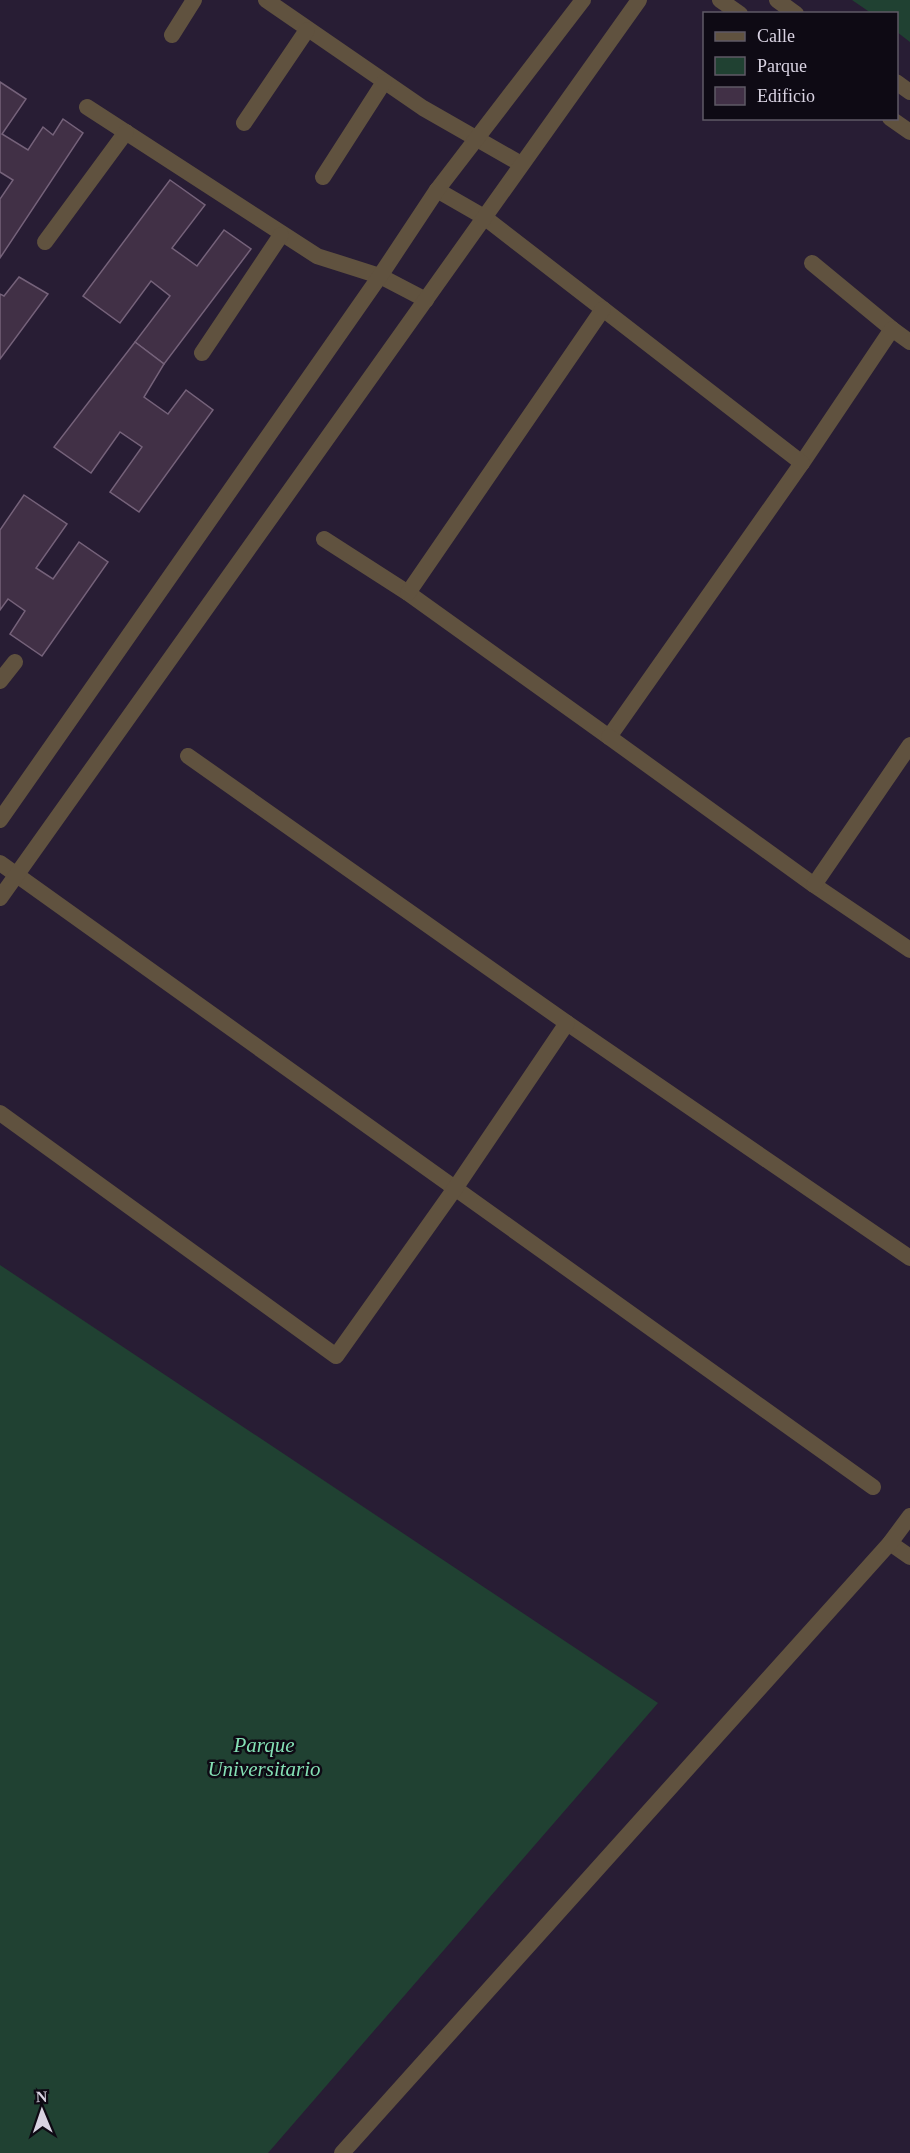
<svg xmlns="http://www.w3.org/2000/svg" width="910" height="2153" viewBox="0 0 910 2153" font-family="'Times New Roman',serif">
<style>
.green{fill:#204132}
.building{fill:#413046;stroke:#75627a;stroke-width:1.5}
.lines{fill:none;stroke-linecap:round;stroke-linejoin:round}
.minor{stroke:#60523f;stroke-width:16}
.labels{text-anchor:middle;stroke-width:5;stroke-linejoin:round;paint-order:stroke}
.park-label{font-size:21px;font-style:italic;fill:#84dfb4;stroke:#0e0a14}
</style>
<rect width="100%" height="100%" fill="#281d34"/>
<g class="green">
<path d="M 852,0 L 910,0 L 910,42 L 897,32 L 896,14 L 871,13 Z"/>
<path d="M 0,1265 L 658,1703 L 268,2153 L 0,2153 Z"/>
</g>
<g class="building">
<path d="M 0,82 L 26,99 L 2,134 L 28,150 L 43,127 L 53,135 L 63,119 L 83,133 L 0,258 L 0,199 L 13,180 L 0,172 Z"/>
<path d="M 170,180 L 205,205 L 172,248 L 197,266 L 224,230 L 251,249 L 164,364 L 135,342 L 170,296 L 151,281 L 120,323 L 83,296 Z"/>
<path d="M 19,277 L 48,294 L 0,359 L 0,294 L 4,296 Z"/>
<path d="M 135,342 L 164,364 L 144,397 L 168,414 L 186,390 L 213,410 L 139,512 L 110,492 L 142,447 L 120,432 L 91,473 L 54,447 Z"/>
<path d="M 24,495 L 67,524 L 36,568 L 53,579 L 79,542 L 108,562 L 42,656 L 10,634 L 25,611 L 8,599 L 0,610 L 0,530 Z"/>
</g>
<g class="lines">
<g class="minor">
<path d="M 266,0 L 423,108 L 521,164"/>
<path d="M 720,0 L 740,14"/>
<path d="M 777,0 L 796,14"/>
<path d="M 172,35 L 194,0"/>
<path d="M 896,82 L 910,92"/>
<path d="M 87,107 L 317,256 L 380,276 L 426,300"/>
<path d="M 890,118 L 910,132"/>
<path d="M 244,123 L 307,30"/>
<path d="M 323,177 L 384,82"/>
<path d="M 45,242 L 126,132"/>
<path d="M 812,263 L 892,329"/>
<path d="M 202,353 L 281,235"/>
<path d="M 802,463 L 892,329 L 910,342"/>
<path d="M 324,539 L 408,593 L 609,737 L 802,463 L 484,217 L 437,190"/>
<path d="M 408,593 L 603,309"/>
<path d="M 0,681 L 15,662"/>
<path d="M 609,737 L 814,885 L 910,950"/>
<path d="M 0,820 L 380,276 L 437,190 L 583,0"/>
<path d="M 0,863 L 873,1487"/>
<path d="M 814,885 L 910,745"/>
<path d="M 0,898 L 639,0"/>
<path d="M 567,1023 L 910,1258"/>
<path d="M 0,1113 L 336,1356 L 456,1187 L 567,1023 L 188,756"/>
<path d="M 890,1543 L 910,1557"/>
<path d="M 342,2153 L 890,1543 L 910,1516"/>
</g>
</g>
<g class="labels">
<g class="park-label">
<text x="264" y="1752">Parque<tspan x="264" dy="24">Universitario</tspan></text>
</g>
</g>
<rect x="703" y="12" width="195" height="108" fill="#0e0a14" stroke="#5f5a66" stroke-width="1.5"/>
<rect x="715" y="32" width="30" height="9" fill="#60523f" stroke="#5f5a66" stroke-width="1.5"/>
<text x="757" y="42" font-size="18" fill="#d9d3e2">Calle</text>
<rect x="715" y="57" width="30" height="18" fill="#204132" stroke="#5f5a66" stroke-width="1.5"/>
<text x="757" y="72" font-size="18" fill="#d9d3e2">Parque</text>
<rect x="715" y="87" width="30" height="18" fill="#413046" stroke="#5f5a66" stroke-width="1.5"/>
<text x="757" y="102" font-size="18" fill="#d9d3e2">Edificio</text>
<g transform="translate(42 2111) rotate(358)" stroke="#0e0a14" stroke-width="4.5" paint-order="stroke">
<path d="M0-4.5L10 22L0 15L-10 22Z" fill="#d9d3e2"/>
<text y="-9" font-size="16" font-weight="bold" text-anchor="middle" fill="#d9d3e2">N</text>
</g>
</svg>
